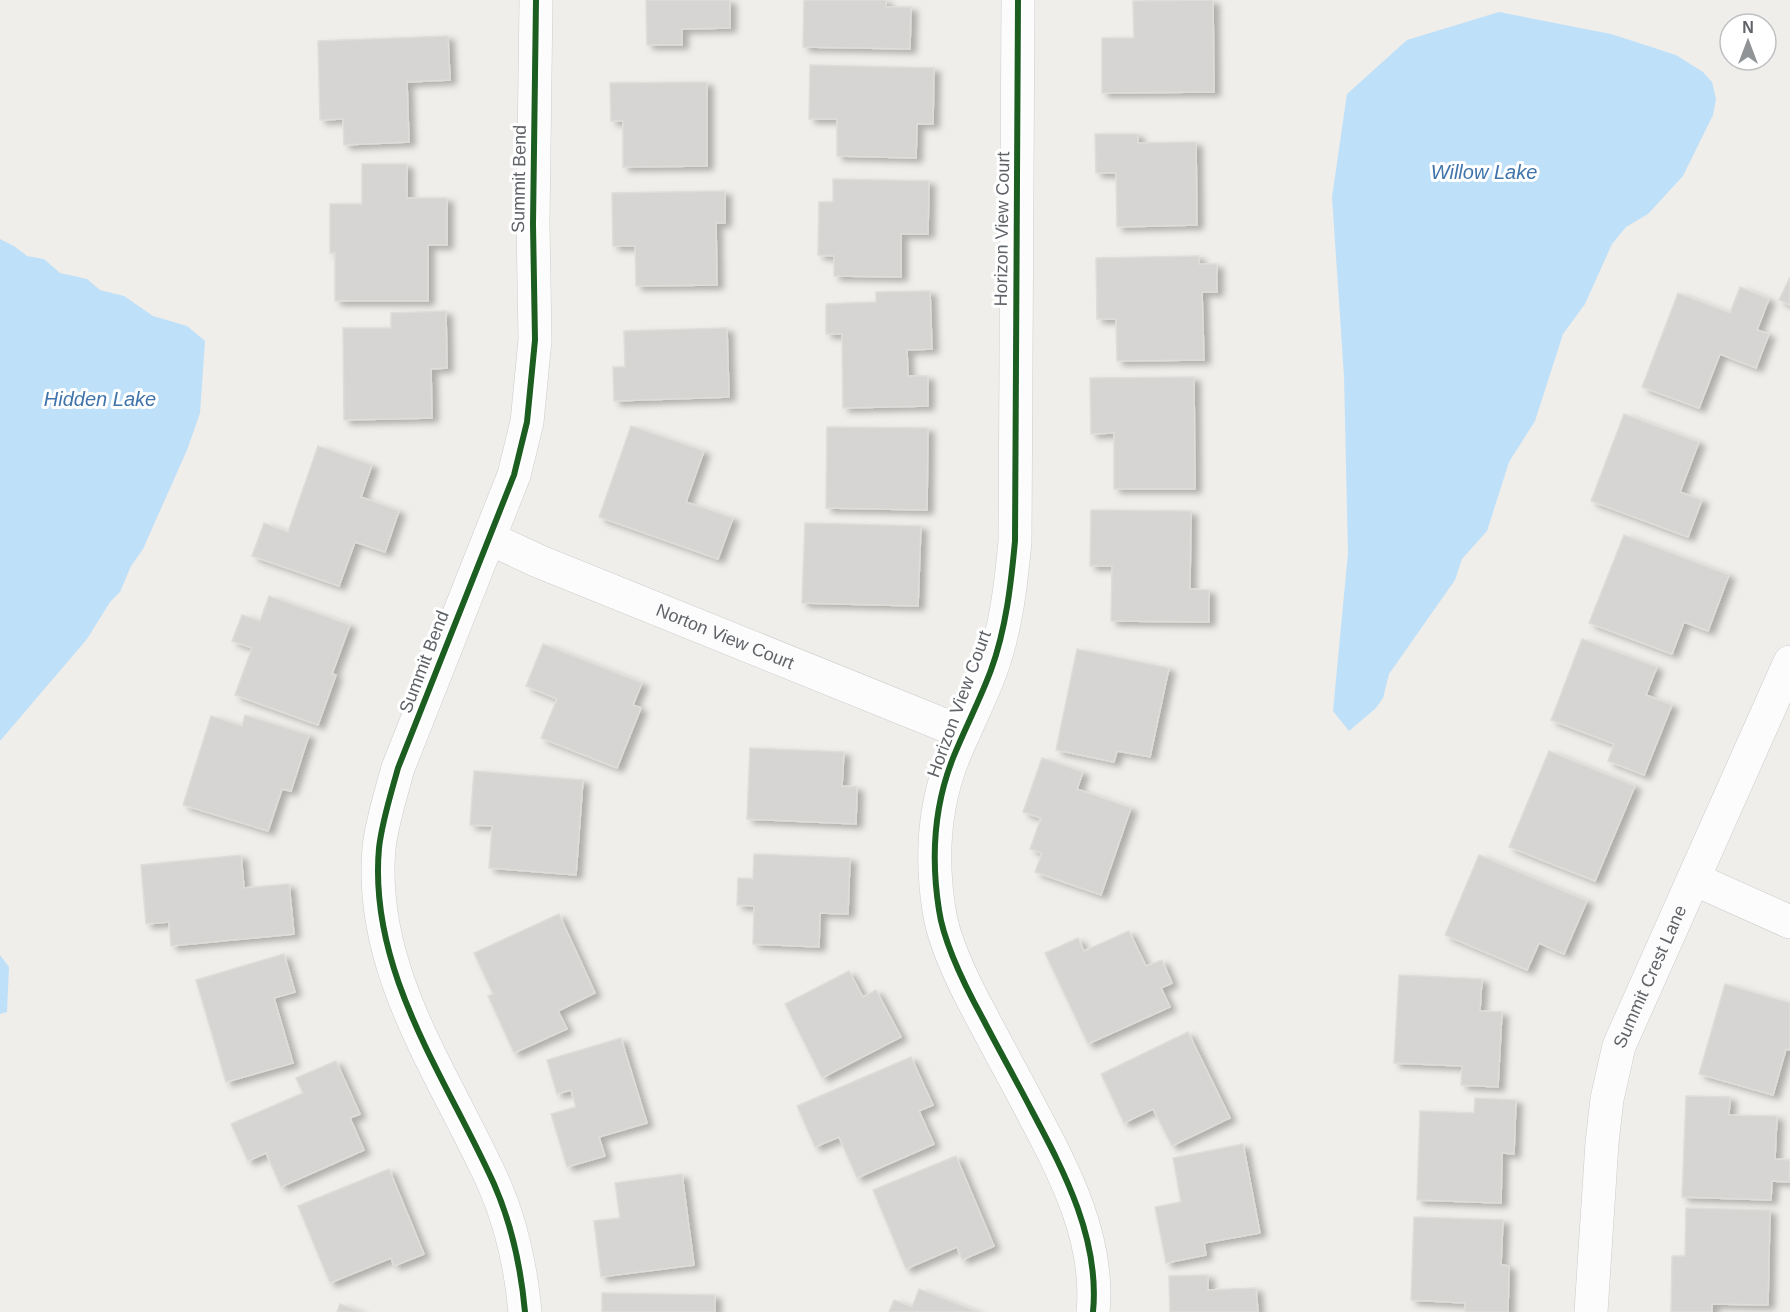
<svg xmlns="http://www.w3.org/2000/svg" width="1790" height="1312" viewBox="0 0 1790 1312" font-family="Arial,sans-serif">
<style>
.water{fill:#bfe0f9}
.building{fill:#d6d5d3;stroke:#deddd9;stroke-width:1.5;filter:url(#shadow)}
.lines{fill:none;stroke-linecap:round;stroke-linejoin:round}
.minor-casing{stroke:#cbcccc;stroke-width:34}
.minor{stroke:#fdfcfc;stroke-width:33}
.cycleway-casing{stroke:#fff;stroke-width:10}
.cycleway{stroke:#1b5e20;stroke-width:6}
.labels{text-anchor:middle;stroke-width:6;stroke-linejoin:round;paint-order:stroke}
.street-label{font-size:18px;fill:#5f6368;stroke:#fff}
.water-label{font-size:20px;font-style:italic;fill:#4174aa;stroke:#fff}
</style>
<defs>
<filter id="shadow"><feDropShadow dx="6" dy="4" stdDeviation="3" flood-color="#0004"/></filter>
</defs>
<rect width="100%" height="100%" fill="#efeeea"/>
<g class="water">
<path d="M 1499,12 L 1611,34 L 1676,55 L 1703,72 L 1712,82 L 1716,99 L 1713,115 L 1683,176 L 1648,214 L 1626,227 L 1612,244 L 1585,304 L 1563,334 L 1535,421 L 1509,462 L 1487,531 L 1462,559 L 1455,580 L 1389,674 L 1383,698 L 1376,708 L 1349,731 L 1333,711 L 1348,553 L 1344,376 L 1332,197 L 1347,94 L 1407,40 Z"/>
<path d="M 0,239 L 14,246 L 27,256 L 44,259 L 60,273 L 87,279 L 100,290 L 124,296 L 153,316 L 187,326 L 205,341 L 200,413 L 187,450 L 143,549 L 131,566 L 120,592 L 110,602 L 87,639 L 0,741 Z"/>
<path d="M 0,955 L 9,967 L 7,1012 L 0,1014 Z"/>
</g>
<g class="building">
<path d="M 646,0 L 730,0 L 730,28 L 682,29 L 682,45 L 647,45 Z"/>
<path d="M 804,0 L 886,0 L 886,7 L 911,7 L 910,49 L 803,47 Z"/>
<path d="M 1213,0 L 1214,92 L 1102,93 L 1102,38 L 1134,38 L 1133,1 Z"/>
<path d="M 448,36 L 450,80 L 407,82 L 409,142 L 344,145 L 343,119 L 320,120 L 318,41 Z"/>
<path d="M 810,65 L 934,68 L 933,124 L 917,124 L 916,158 L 837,156 L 837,119 L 809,119 Z"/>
<path d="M 707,82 L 707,166 L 623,167 L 623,121 L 611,121 L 610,83 Z"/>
<path d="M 1095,134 L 1138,134 L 1138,143 L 1196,142 L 1197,225 L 1117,227 L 1116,173 L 1096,173 Z"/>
<path d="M 362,164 L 407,164 L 407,198 L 447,198 L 447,245 L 428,245 L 428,301 L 335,301 L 335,253 L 330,253 L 330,204 L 362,204 Z"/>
<path d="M 833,179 L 929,181 L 928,234 L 901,234 L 901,277 L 834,276 L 834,256 L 818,255 L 819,202 L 833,202 Z"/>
<path d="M 725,191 L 725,223 L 716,223 L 717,285 L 636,286 L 635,246 L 613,246 L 612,193 Z"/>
<path d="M 1199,256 L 1199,264 L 1217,264 L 1217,292 L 1202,292 L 1204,360 L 1117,361 L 1116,319 L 1097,319 L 1096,258 Z"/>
<path d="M 1790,277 L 1790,305 L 1779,300 Z"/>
<path d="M 1740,287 L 1769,299 L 1757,330 L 1769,334 L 1756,368 L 1720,354 L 1699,408 L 1642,387 L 1678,293 L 1730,313 Z"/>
<path d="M 930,291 L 932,349 L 907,350 L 908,376 L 928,376 L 928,406 L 843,408 L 842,334 L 826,334 L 826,304 L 876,302 L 876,292 Z"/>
<path d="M 446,311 L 447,368 L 431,369 L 432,418 L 344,420 L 343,328 L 391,328 L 391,313 Z"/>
<path d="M 727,328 L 729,397 L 614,401 L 613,367 L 625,367 L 624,331 Z"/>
<path d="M 1194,377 L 1195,489 L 1114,489 L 1114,433 L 1091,434 L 1090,378 Z"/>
<path d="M 1624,414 L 1699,442 L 1680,492 L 1702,500 L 1688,537 L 1591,501 Z"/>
<path d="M 631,426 L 704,451 L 686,502 L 733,518 L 718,559 L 599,517 Z"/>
<path d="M 827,427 L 928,428 L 927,510 L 826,508 Z"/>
<path d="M 318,446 L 372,465 L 361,497 L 399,511 L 385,552 L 355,542 L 339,586 L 252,556 L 264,523 L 288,532 Z"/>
<path d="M 1091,510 L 1191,511 L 1190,589 L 1209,590 L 1209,622 L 1111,621 L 1112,566 L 1090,566 Z"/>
<path d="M 805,523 L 921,526 L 918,606 L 802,603 Z"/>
<path d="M 1624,535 L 1729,575 L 1708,631 L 1684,622 L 1672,654 L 1589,623 Z"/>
<path d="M 269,596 L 350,625 L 332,674 L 336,675 L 318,725 L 235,695 L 252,648 L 232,641 L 242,615 L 260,621 Z"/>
<path d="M 1582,639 L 1657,667 L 1646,695 L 1672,705 L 1644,775 L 1608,761 L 1614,744 L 1551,720 Z"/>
<path d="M 543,644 L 642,683 L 633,705 L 641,708 L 617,768 L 541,738 L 557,699 L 526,686 Z"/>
<path d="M 1077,649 L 1169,668 L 1150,757 L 1117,751 L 1114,762 L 1056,750 Z"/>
<path d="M 245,715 L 309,735 L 291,791 L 282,789 L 268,831 L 183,805 L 211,716 L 242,726 Z"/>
<path d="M 750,748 L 844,752 L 842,786 L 857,787 L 856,824 L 747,819 Z"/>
<path d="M 1549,751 L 1635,786 L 1595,881 L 1509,847 Z"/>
<path d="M 1042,758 L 1083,772 L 1077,789 L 1131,808 L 1101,895 L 1035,872 L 1042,853 L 1030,849 L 1041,818 L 1023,812 Z"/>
<path d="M 474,771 L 583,780 L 576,875 L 489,868 L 492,826 L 470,825 Z"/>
<path d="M 754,854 L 850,858 L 848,914 L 820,913 L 819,947 L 753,944 L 754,906 L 737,905 L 738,878 L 753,879 Z"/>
<path d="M 241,855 L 244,888 L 289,884 L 294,934 L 171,946 L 169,922 L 146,924 L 141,865 Z"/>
<path d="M 1479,855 L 1587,901 L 1564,954 L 1539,943 L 1527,970 L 1445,935 Z"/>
<path d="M 559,914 L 595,993 L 558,1011 L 567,1029 L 514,1053 L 488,996 L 493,994 L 474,953 Z"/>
<path d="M 1129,931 L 1146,966 L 1162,960 L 1172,983 L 1161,988 L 1170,1007 L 1088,1044 L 1045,953 L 1078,938 L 1084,951 Z"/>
<path d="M 284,954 L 295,992 L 274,998 L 293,1063 L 226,1082 L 196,980 Z"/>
<path d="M 849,971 L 863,997 L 876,990 L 901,1037 L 822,1078 L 785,1004 Z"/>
<path d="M 1399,975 L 1482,979 L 1480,1011 L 1502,1012 L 1498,1087 L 1461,1085 L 1462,1066 L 1394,1063 Z"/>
<path d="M 1725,984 L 1790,1003 L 1790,1050 L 1786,1049 L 1773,1095 L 1699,1074 Z"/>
<path d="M 1188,1032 L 1230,1118 L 1172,1146 L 1153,1109 L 1124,1123 L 1101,1074 Z"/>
<path d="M 621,1038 L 647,1123 L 599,1137 L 605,1156 L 567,1167 L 551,1114 L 576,1107 L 571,1090 L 557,1094 L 547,1060 Z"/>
<path d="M 911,1057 L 933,1105 L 919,1111 L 934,1144 L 857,1178 L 839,1137 L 815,1147 L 797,1106 Z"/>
<path d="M 336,1061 L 360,1114 L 350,1118 L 364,1150 L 281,1187 L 266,1153 L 248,1161 L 231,1124 L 303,1093 L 296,1078 Z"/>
<path d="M 1686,1096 L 1730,1097 L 1729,1115 L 1777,1116 L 1775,1159 L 1790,1160 L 1789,1182 L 1772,1181 L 1771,1200 L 1682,1197 Z"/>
<path d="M 1475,1098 L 1516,1100 L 1514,1154 L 1502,1153 L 1501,1203 L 1417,1200 L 1420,1111 L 1474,1113 Z"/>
<path d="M 1243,1144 L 1260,1233 L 1204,1243 L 1206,1255 L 1166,1263 L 1155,1207 L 1181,1202 L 1173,1158 Z"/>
<path d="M 956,1156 L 994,1246 L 962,1260 L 957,1247 L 906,1269 L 873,1190 Z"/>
<path d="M 389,1169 L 424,1254 L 394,1266 L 391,1258 L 330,1283 L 298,1206 Z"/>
<path d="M 682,1174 L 694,1265 L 601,1277 L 594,1221 L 620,1218 L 615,1183 Z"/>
<path d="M 1686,1208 L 1770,1210 L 1768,1305 L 1712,1304 L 1712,1312 L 1671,1312 L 1672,1256 L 1685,1256 Z"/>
<path d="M 1414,1217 L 1503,1220 L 1501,1265 L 1509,1266 L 1508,1312 L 1465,1312 L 1465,1303 L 1411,1300 Z"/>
<path d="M 1208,1275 L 1208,1290 L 1256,1288 L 1258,1312 L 1170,1312 L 1169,1276 Z"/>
<path d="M 919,1289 L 978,1312 L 889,1312 L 894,1300 L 912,1307 Z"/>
<path d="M 602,1293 L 715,1295 L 715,1312 L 602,1312 Z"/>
<path d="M 340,1304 L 361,1312 L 337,1312 Z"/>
</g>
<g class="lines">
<defs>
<g id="minor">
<path d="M 1018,0 L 1015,541 C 1011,584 1006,629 991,670 C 980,700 965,728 953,758 C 934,806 931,859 939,910 C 944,945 966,988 983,1019 C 999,1050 1016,1080 1032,1111 C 1065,1173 1100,1240 1093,1312"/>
<path id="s1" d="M 489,538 L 538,561 L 964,733"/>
<path d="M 1694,879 L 1790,922"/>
<path d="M 525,1312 C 521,1268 512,1225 494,1184 C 446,1077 368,972 379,848 C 382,821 391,794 398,768 L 514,475 L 527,422 L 535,340 L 533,224 L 536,0"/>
<path id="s2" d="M 1591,1312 L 1602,1143 L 1607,1099 L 1619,1046 L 1790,662"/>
</g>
</defs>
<use href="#minor" class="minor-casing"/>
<use href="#minor" class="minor"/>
<defs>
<g id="cycleway">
<path d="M 1018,0 L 1015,541 C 1011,584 1006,629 991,670 C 980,700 965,728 953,758 C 934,806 931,859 939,910 C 944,945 966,988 983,1019 C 999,1050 1016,1080 1032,1111 C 1065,1173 1100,1240 1093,1312"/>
<path d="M 525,1312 C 521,1268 512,1225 494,1184 C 446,1077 368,972 379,848 C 382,821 391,794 398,768 L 514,475 L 527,422 L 535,340 L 533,224 L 536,0"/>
</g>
</defs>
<use href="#cycleway" class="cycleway-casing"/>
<use href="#cycleway" class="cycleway"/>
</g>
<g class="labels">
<g class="street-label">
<text transform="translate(519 179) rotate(-89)" y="6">Summit Bend</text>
<text transform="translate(1002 229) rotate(-89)" y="6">Horizon View Court</text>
<text dy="6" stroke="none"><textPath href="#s1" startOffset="256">Norton View Court</textPath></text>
<text transform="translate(424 662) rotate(-69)" y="6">Summit Bend</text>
<text transform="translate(959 704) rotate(-70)" y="6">Horizon View Court</text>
<text dy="6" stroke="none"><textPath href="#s2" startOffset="344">Summit Crest Lane</textPath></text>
</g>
<g class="water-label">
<text x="1484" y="179">Willow Lake</text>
<text x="100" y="406">Hidden Lake</text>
</g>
</g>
<g transform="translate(1748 42)"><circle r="28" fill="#ffffff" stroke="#bfc1c3" stroke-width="1.5"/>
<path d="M0-4.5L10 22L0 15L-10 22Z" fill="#919496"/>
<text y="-9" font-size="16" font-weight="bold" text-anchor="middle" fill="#5f6368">N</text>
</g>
</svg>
